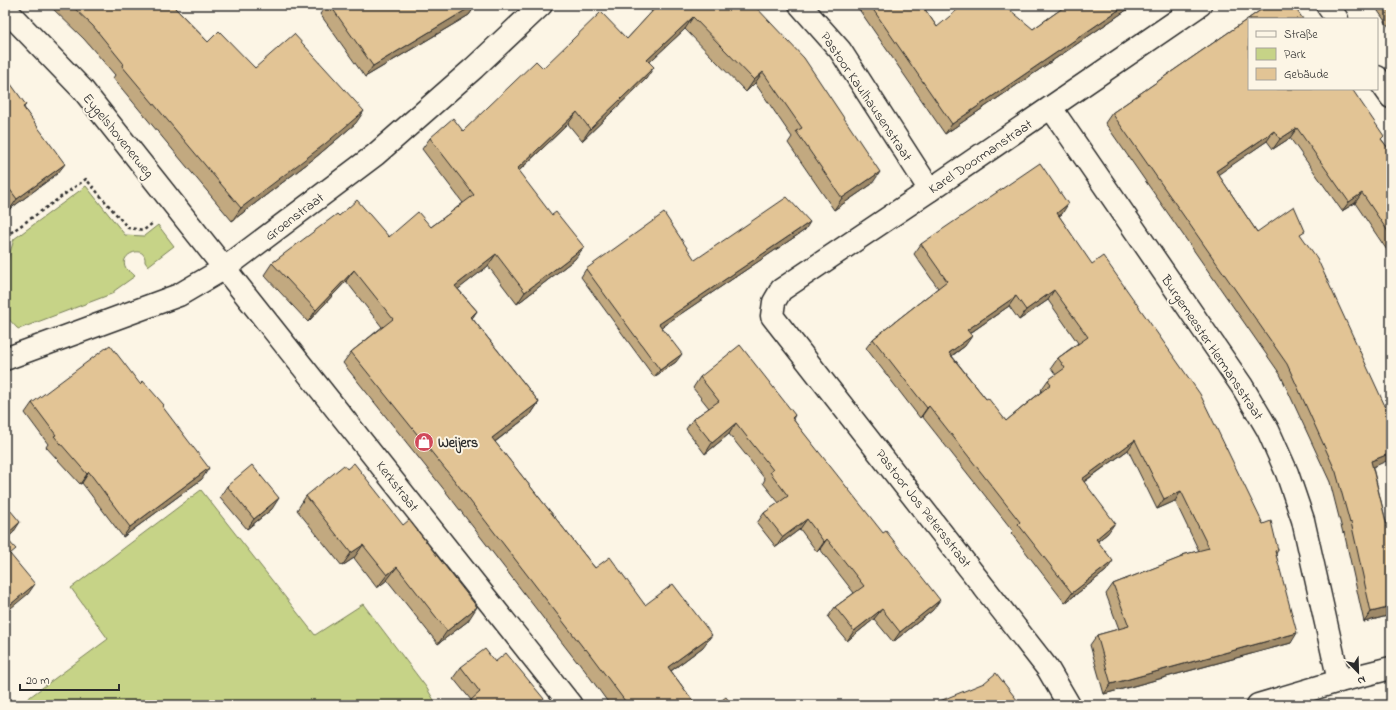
<svg xmlns="http://www.w3.org/2000/svg" width="1396" height="710" viewBox="0 0 1396 710" font-family="'Indie Flower',sans-serif">
<style>
.green{fill:#c6d387;stroke:#787f59}
.lines{fill:none;stroke-linecap:round;stroke-linejoin:round}
.minor-casing{stroke:#2b2b2b;stroke-width:25}
.path{stroke:#2b2b2b;stroke-width:2.5;stroke-dasharray:3 3;stroke-linecap:butt}
.minor{stroke:#fcf5e5;stroke-width:22}
.wall{fill:#c2a980;stroke:#2b2b2b;fill-rule:evenodd}
.shaded-wall{fill:#9e8968;stroke:#2b2b2b}
.building{fill:#e2c495;stroke:#2b2b2b;fill-rule:evenodd}
.labels{text-anchor:middle;stroke-width:4;stroke-linejoin:round;paint-order:stroke}
.street-label{font-size:14px;fill:#2b2b2b;stroke:#fcf5e5}
.poi-label{font-size:14px;font-weight:bold;fill:#2b2b2b;stroke:#fcf5e5;text-anchor:start}
</style>
<rect width="100%" height="100%" fill="#fcf5e5"/>
<filter id="ink" filterUnits="userSpaceOnUse"><feTurbulence type="fractalNoise" baseFrequency=".025" numOctaves="2"/><feDisplacementMap in="SourceGraphic" scale="8" xChannelSelector="R" yChannelSelector="G"/><feConvolveMatrix kernelMatrix="1 2 1 2 8 2 1 2 1" color-interpolation-filters="sRGB"/></filter>
<g filter="url(#ink)">
<g class="green">
<path d="M 86,186 L 125,235 L 144,236 L 158,225 L 174,246 L 148,266 L 145,262 C 147,243 117,254 126,268 C 128,271 132,272 135,276 L 114,291 L 114,293 L 19,329 L 17,328 L 5,315 L 5,270 L 14,239 Z"/>
<path d="M 201,490 L 315,635 L 363,604 L 426,687 L 437,705 L 19,705 L 108,639 L 71,588 Z"/>
</g>
<g class="lines">
<defs>
<g id="minor">
<path d="M 800,5 L 840,50 L 930,190"/>
<path d="M 1327,5 L 1337,19"/>
<path d="M 5,9 L 83,90 L 571,705"/>
<path d="M 1377,77 L 1391,97"/>
<path d="M 1051,108 L 1242,386 L 1268,430 L 1287,473 L 1303,520 L 1339,681"/>
<path d="M 5,359 L 179,295 L 225,268 L 375,155 L 474,68 L 541,5"/>
<path d="M 1069,705 L 1048,669 L 772,316 L 774,302 L 781,290 L 930,190 L 1200,5"/>
<path d="M 1258,705 L 1339,681 L 1391,668"/>
</g>
</defs>
<use href="#minor" class="minor-casing"/>
<g class="path">
<path d="M 5,234 L 9,234 L 86,179 L 128,228 L 144,230 L 153,223"/>
<path d="M 5,252 L 9,235"/>
</g>
<use href="#minor" class="minor"/>
</g>
<g class="wall">
<path d="M 49,5 L 176,5 L 175,8 L 208,42 L 356,123 L 316,157 L 232,221 L 113,78 L 115,75 L 84,39 Z"/>
<path d="M 327,5 L 476,5 L 469,15 L 365,77 L 320,14 Z"/>
<path d="M 645,5 L 754,5 L 872,184 L 834,210 L 788,143 L 792,137 L 755,83 L 746,92 L 685,29 L 649,62 L 646,79 L 582,141 L 568,124 L 518,172 L 575,259 L 517,304 L 488,266 L 458,289 L 477,311 L 472,318 L 539,402 L 531,414 L 495,442 L 595,568 L 703,647 L 671,671 L 696,705 L 610,705 L 578,661 L 577,662 L 446,492 L 343,363 L 351,352 L 382,327 L 346,281 L 308,322 L 264,275 L 272,263 L 339,216 L 389,237 L 431,227 L 463,203 L 422,149 L 430,138 L 463,131 L 543,68 L 627,39 L 652,12 Z"/>
<path d="M 856,5 L 922,5 L 937,27 L 1033,29 L 1067,5 L 1134,5 L 945,134 Z"/>
<path d="M 1268,5 L 1382,140 L 1391,152 L 1391,256 L 1355,203 L 1342,211 L 1290,138 L 1273,149 L 1267,141 L 1218,174 L 1257,232 L 1301,236 L 1373,468 L 1388,530 L 1391,529 L 1391,615 L 1364,622 L 1344,532 L 1343,533 L 1330,482 L 1280,374 L 1105,123 L 1112,113 Z"/>
<path d="M 1374,5 L 1391,5 L 1391,30 Z"/>
<path d="M 5,82 L 26,105 L 24,107 L 58,173 L 10,209 L 5,201 Z"/>
<path d="M 1062,214 L 1059,216 L 1263,524 L 1278,550 L 1276,554 L 1291,643 L 1104,694 L 1090,645 L 1097,635 L 1119,629 L 1106,594 L 1113,584 L 1180,558 L 1182,555 L 1199,551 L 1175,501 L 1157,509 L 1128,450 L 1084,482 L 1108,533 L 1098,541 L 1106,571 L 1065,603 L 1011,533 L 1013,531 L 922,416 L 920,418 L 866,348 L 873,339 L 938,288 L 914,254 L 921,244 ZM 1048,300 L 1078,343 L 1058,358 L 1051,368 L 1056,375 L 1048,380 L 1041,390 L 1042,391 L 1006,421 L 986,399 L 952,356 L 965,346 L 969,334 L 1009,306 L 1019,320 Z"/>
<path d="M 805,230 L 661,327 L 676,362 L 654,377 L 581,277 L 586,269 L 695,260 Z"/>
<path d="M 700,377 L 795,415 L 793,419 L 933,610 L 893,642 L 874,619 L 847,641 L 828,617 L 835,607 L 854,593 L 820,549 L 817,552 L 800,529 L 776,547 L 757,523 L 764,513 L 779,503 L 763,483 L 765,479 L 729,434 L 705,454 L 686,429 L 693,419 L 709,408 L 693,388 Z"/>
<path d="M 140,384 L 164,405 L 162,406 L 202,479 L 123,537 L 82,483 L 80,484 L 46,447 L 48,444 L 25,413 L 32,403 Z"/>
<path d="M 227,486 L 272,509 L 247,529 L 220,497 Z"/>
<path d="M 306,496 L 468,621 L 438,644 L 387,580 L 377,588 L 354,558 L 342,566 L 297,510 Z"/>
<path d="M 495,662 L 549,705 L 467,705 L 471,700 L 453,678 L 461,667 Z"/>
</g>
<g class="shaded-wall">
<path d="M 474,5 L 476,5 L 469,15 L 365,77 L 373,66 Z"/>
<path d="M 1126,5 L 1134,5 L 945,134 L 952,124 Z"/>
<path d="M 693,17 L 685,29 L 639,72 L 647,60 Z"/>
<path d="M 654,67 L 646,79 L 582,141 L 590,129 Z"/>
<path d="M 763,72 L 755,83 L 746,92 L 754,80 Z"/>
<path d="M 364,111 L 356,123 L 316,157 L 232,221 L 241,208 Z"/>
<path d="M 577,112 L 568,124 L 508,181 L 517,169 Z"/>
<path d="M 1297,128 L 1290,138 L 1273,149 L 1280,139 Z"/>
<path d="M 1274,131 L 1267,141 L 1209,181 L 1216,171 Z"/>
<path d="M 65,164 L 58,173 L 10,209 L 17,199 Z"/>
<path d="M 880,172 L 872,184 L 834,210 L 842,198 Z"/>
<path d="M 1362,193 L 1355,203 L 1342,211 L 1349,202 Z"/>
<path d="M 1068,204 L 1062,214 L 1050,222 L 1057,213 Z"/>
<path d="M 810,222 L 805,230 L 654,332 L 659,324 Z"/>
<path d="M 584,247 L 575,259 L 517,304 L 525,292 Z"/>
<path d="M 496,254 L 488,266 L 447,298 L 455,286 Z"/>
<path d="M 354,270 L 346,281 L 308,322 L 316,310 Z"/>
<path d="M 1054,290 L 1048,300 L 1019,320 L 1026,310 Z"/>
<path d="M 1016,296 L 1009,306 L 960,340 L 967,330 Z"/>
<path d="M 477,311 L 469,323 L 471,317 Z"/>
<path d="M 972,336 L 965,346 L 943,362 L 949,353 Z"/>
<path d="M 682,354 L 676,362 L 654,377 L 660,370 Z"/>
<path d="M 539,402 L 531,414 L 484,450 L 492,438 Z"/>
<path d="M 929,406 L 922,416 L 920,418 L 927,408 Z"/>
<path d="M 736,423 L 729,434 L 705,454 L 712,443 Z"/>
<path d="M 1135,440 L 1128,450 L 1075,488 L 1082,479 Z"/>
<path d="M 1391,453 L 1391,459 L 1364,471 L 1371,461 Z"/>
<path d="M 209,468 L 202,479 L 123,537 L 130,527 Z"/>
<path d="M 89,472 L 82,483 L 80,484 L 87,474 Z"/>
<path d="M 1181,491 L 1175,501 L 1157,509 L 1164,499 Z"/>
<path d="M 279,498 L 272,509 L 247,529 L 254,519 Z"/>
<path d="M 807,519 L 800,529 L 776,547 L 783,537 Z"/>
<path d="M 20,522 L 13,533 L 5,540 L 5,536 Z"/>
<path d="M 1115,523 L 1108,533 L 1089,548 L 1096,539 Z"/>
<path d="M 827,539 L 820,549 L 817,552 L 824,542 Z"/>
<path d="M 363,545 L 354,558 L 342,566 L 351,553 Z"/>
<path d="M 1113,561 L 1106,571 L 1065,603 L 1072,593 Z"/>
<path d="M 397,567 L 387,580 L 377,588 L 387,575 Z"/>
<path d="M 35,584 L 28,594 L 5,613 L 5,609 Z"/>
<path d="M 940,600 L 933,610 L 893,642 L 900,632 Z"/>
<path d="M 477,607 L 468,621 L 438,644 L 447,631 Z"/>
<path d="M 1391,607 L 1391,615 L 1364,622 L 1371,612 Z"/>
<path d="M 882,609 L 874,619 L 847,641 L 854,631 Z"/>
<path d="M 1297,633 L 1291,643 L 1104,694 L 1111,684 Z"/>
<path d="M 712,635 L 703,647 L 660,679 L 668,667 Z"/>
</g>
<g class="building">
<path d="M 71,5 L 176,5 L 175,8 L 208,42 L 219,31 L 255,68 L 294,34 L 364,111 L 325,144 L 241,208 L 122,66 L 123,63 L 93,26 Z"/>
<path d="M 330,5 L 474,5 L 373,66 Z"/>
<path d="M 658,5 L 754,5 L 804,58 L 880,172 L 842,198 L 796,131 L 802,128 L 763,72 L 754,80 L 693,17 L 647,60 L 654,67 L 590,129 L 577,112 L 517,169 L 552,215 L 556,212 L 584,247 L 525,292 L 496,254 L 455,286 L 477,311 L 471,317 L 539,402 L 492,438 L 595,568 L 610,557 L 645,605 L 673,584 L 712,635 L 668,667 L 696,705 L 628,705 L 586,649 L 585,650 L 454,480 L 351,352 L 393,319 L 354,270 L 316,310 L 272,263 L 337,214 L 339,216 L 357,200 L 389,237 L 418,212 L 431,227 L 474,195 L 430,138 L 453,118 L 463,131 L 536,61 L 543,68 L 601,12 L 627,39 Z"/>
<path d="M 870,5 L 922,5 L 937,27 L 963,5 L 1004,5 L 1033,29 L 1067,5 L 1126,5 L 952,124 Z"/>
<path d="M 1268,5 L 1293,5 L 1303,19 L 1249,19 L 1249,89 L 1352,89 L 1384,136 L 1381,139 L 1391,152 L 1391,236 L 1362,193 L 1349,202 L 1297,128 L 1280,139 L 1274,131 L 1216,171 L 1257,232 L 1294,206 L 1305,231 L 1300,234 L 1317,258 L 1391,419 L 1391,453 L 1371,461 L 1388,530 L 1391,529 L 1391,607 L 1371,612 L 1351,522 L 1350,523 L 1336,472 L 1287,364 L 1112,113 Z"/>
<path d="M 1388,5 L 1391,5 L 1391,9 Z"/>
<path d="M 8,80 L 26,105 L 23,107 L 65,164 L 17,199 L 5,183 L 5,82 Z"/>
<path d="M 1040,163 L 1068,204 L 1057,213 L 1092,264 L 1103,256 L 1200,394 L 1263,524 L 1271,521 L 1278,550 L 1275,551 L 1297,633 L 1111,684 L 1097,635 L 1129,626 L 1113,584 L 1182,557 L 1182,555 L 1209,548 L 1181,491 L 1164,499 L 1135,440 L 1082,479 L 1115,523 L 1096,539 L 1113,561 L 1072,593 L 1018,524 L 1020,522 L 929,406 L 927,408 L 873,339 L 947,281 L 921,244 ZM 1054,290 L 1088,337 L 1058,358 L 1065,368 L 1048,380 L 1051,384 L 1006,421 L 988,398 L 986,399 L 949,353 L 972,336 L 967,330 L 1016,296 L 1026,310 Z"/>
<path d="M 787,197 L 810,222 L 659,324 L 682,354 L 660,370 L 586,269 L 664,213 L 695,260 Z"/>
<path d="M 110,345 L 140,384 L 143,381 L 164,405 L 162,406 L 209,468 L 130,527 L 89,472 L 87,474 L 54,436 L 56,435 L 32,403 Z"/>
<path d="M 740,345 L 795,415 L 792,418 L 883,533 L 886,531 L 940,600 L 900,632 L 882,609 L 854,631 L 835,607 L 864,586 L 827,539 L 824,542 L 807,519 L 783,537 L 764,513 L 788,496 L 770,472 L 773,470 L 736,423 L 712,443 L 693,419 L 719,401 L 700,377 Z"/>
<path d="M 354,463 L 403,525 L 409,520 L 477,607 L 447,631 L 397,567 L 387,575 L 363,545 L 351,553 L 306,496 L 344,465 L 347,469 Z"/>
<path d="M 252,465 L 279,498 L 254,519 L 227,486 Z"/>
<path d="M 5,504 L 20,522 L 5,536 Z"/>
<path d="M 5,537 L 16,549 L 10,554 L 35,584 L 5,609 Z"/>
<path d="M 485,649 L 495,662 L 506,653 L 549,705 L 475,705 L 471,700 L 480,692 L 461,667 Z"/>
<path d="M 996,673 L 1021,705 L 930,705 L 984,683 Z"/>
<path d="M 726,697 L 732,705 L 715,705 Z"/>
</g>
</g>
<defs>
<symbol id="shop-disc" viewBox="-11 -11 22 22"><circle r="9.5" fill="#d1495b" stroke="#fcf5e5"/><path d="M-5-2.5h2.3a2.7 3.5 0 0 1 5.4 0H5L5.5 6h-11ZM-1.5-2.5h3a1.5 2.3 0 0 0-3 0Z" fill="#fff"/></symbol>
</defs>
<g fill-rule="evenodd">
<use href="#shop-disc" x="413" y="431" width="22" height="22"/>
</g>
<g class="labels">
<g class="street-label">
<text transform="translate(867 96) rotate(56)" y="5">Pastoor Kaulhausenstraat</text>
<text transform="translate(119 135) rotate(51)" y="5">Eygelshovenerweg</text>
<text transform="translate(980 156) rotate(-34)" y="5">Karel Doormanstraat</text>
<text transform="translate(294 216) rotate(-37)" y="5">Groenstraat</text>
<text transform="translate(1213 347) rotate(56)" y="5">Burgemeester Hermansstraat</text>
<text transform="translate(398 486) rotate(52)" y="5">Kerkstraat</text>
<text transform="translate(924 508) rotate(52)" y="5">Pastoor Jos Petersstraat</text>
</g>
<g class="poi-label">
<text x="438" y="447">Weijers</text>
</g>
</g>
<rect width="1396" height="710" fill="none" stroke="#fcf5e5" stroke-width="20"/>
<rect x="10" y="10" width="1376" height="690" fill="none" stroke="#2b2b2b" stroke-width="1.5" filter="url(#ink)"/>
<rect x="1248" y="18" width="130" height="72" fill="#fcf5e5" stroke="#a8a49b"/>
<rect x="1256" y="31" width="20" height="6" fill="#fcf5e5" stroke="#a8a49b"/>
<text x="1284" y="38" font-size="12" fill="#2b2b2b">Straße</text>
<rect x="1256" y="48" width="20" height="12" fill="#c6d387" stroke="#a8a49b"/>
<text x="1284" y="58" font-size="12" fill="#2b2b2b">Park</text>
<rect x="1256" y="68" width="20" height="12" fill="#e2c495" stroke="#a8a49b"/>
<text x="1284" y="78" font-size="12" fill="#2b2b2b">Gebäude</text>
<g transform="translate(1358 672) rotate(157)" stroke="#fcf5e5" stroke-width="3" paint-order="stroke">
<path d="M0-3L7 15L0 10L-7 15Z" fill="#2b2b2b"/>
<text y="-6" font-size="11" font-weight="bold" text-anchor="middle" fill="#2b2b2b">N</text>
</g>
<path d="M20 684v6h99v-6" fill="none" stroke="#2b2b2b" stroke-width="2"/>
<text x="26" y="684" font-size="12" fill="#2b2b2b" stroke="#fcf5e5" stroke-width="3" paint-order="stroke">20 m</text>
</svg>
